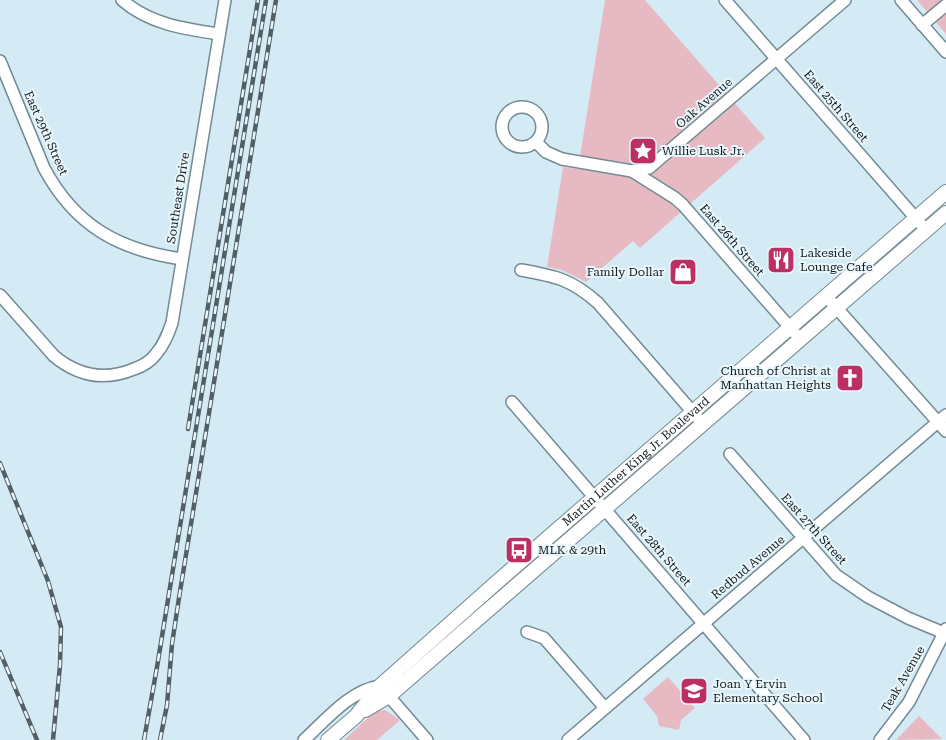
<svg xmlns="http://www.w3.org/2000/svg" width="946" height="740" viewBox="0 0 946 740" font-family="'Roboto Serif',serif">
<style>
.green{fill:#e7bac3}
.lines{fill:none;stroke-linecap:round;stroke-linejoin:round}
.minor-casing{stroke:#748a93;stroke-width:14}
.major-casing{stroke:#748a93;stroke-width:16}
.minor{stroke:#fff;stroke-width:11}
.major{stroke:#fff;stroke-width:14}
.rail-casing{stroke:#525f64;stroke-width:4.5}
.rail{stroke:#e9f7fd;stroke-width:2.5;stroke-dasharray:8;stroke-linecap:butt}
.labels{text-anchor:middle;stroke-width:4;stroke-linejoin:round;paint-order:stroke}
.street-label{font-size:12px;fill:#141d20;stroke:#e9f7fd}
.poi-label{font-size:12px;fill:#141d20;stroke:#e9f7fd;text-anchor:start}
</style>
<rect width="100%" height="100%" fill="#d4ebf5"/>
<g class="green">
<path d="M 605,0 L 645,0 L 765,138 L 640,248 L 633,241 L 586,282 L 562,270 L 547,267 L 563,167 L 578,169 Z"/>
<path d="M 917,0 L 946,0 L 946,34 Z"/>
<path d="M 668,677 L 695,708 L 681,720 L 679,730 L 659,726 L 657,716 L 643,699 Z"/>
<path d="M 385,710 L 399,719 L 399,721 L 377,740 L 344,740 L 374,712 Z"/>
<path d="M 919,716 L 942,739 L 896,740 Z"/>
</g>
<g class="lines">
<defs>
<g id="minor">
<path d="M 122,0 C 149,24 185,29 219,34"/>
<path d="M 725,0 L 926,230"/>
<path d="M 901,0 L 946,52"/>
<path d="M 922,25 L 946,5"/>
<path d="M 0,61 L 44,168 C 75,226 119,250 182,259"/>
<circle cx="522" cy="127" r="20"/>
<path d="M 536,142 L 546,152 L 562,159 L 632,171 L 649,168 L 845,0"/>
<path d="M 632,171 L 675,198 L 683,205 L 800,339"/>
<path d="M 521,270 C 555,276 571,279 598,303 L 703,424"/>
<path d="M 0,295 L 54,356 C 78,376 105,381 134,369 C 143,366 150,362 156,354 C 164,345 168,334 172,323 L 225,0"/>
<path d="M 826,296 L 946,431"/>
<path d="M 512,402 L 804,740"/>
<path d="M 730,454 L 836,575 L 868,597 L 908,618 L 944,633"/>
<path d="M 527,632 L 544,638 L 605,708"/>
<path d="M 304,740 C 326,720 349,691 380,686 L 427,740"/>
<path d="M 568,740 L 946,415"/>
<path d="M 880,740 L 909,702 L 946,629"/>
</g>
<g id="major">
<path d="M 365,710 L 389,696 L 946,213"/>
<path id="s1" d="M 328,740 L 356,716 L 380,686 L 497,582 L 946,192"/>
</g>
</defs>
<use href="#minor" class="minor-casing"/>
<use href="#major" class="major-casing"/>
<use href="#minor" class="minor"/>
<use href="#major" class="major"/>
<defs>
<g id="rail">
<path d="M 188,429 L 258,0"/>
<path d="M 0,463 L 48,581 L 61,627 L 60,665 L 53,740"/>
<path d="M 0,652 L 37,740"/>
<path d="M 144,740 L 157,667 L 266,0"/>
<path d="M 160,740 L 167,705 L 172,644 L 179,598 L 276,0"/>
</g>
</defs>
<use href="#rail" class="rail-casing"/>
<use href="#rail" class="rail"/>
</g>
<defs>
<symbol id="sight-square" viewBox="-11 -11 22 22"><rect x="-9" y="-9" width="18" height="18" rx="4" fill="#bc2f62" stroke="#e9f7fd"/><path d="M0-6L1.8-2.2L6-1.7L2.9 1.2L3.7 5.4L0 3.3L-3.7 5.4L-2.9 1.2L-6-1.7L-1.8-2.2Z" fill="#fff"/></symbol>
<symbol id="restaurant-square" viewBox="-11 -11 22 22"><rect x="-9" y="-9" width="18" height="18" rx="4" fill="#bc2f62" stroke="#e9f7fd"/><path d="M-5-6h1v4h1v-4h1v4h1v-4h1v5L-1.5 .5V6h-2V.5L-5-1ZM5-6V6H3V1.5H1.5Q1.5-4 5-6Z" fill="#fff"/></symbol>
<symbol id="shop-square" viewBox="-11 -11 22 22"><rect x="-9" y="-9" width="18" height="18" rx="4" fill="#bc2f62" stroke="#e9f7fd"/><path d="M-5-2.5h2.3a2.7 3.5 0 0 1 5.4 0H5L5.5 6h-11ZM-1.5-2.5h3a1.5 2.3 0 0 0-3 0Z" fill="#fff"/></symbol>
<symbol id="church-square" viewBox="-11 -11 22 22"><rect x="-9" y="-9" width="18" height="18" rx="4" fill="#bc2f62" stroke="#e9f7fd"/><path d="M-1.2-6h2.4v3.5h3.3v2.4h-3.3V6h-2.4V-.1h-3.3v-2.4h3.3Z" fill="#fff"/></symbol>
<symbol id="bus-square" viewBox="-11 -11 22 22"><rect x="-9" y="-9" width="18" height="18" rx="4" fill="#bc2f62" stroke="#e9f7fd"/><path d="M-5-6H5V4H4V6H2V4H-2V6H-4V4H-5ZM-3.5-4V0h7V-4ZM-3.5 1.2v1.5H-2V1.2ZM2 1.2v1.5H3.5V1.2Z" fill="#fff"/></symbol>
<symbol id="school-square" viewBox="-11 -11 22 22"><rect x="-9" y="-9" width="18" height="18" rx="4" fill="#bc2f62" stroke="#e9f7fd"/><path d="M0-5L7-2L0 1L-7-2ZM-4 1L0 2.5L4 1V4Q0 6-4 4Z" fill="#fff"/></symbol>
</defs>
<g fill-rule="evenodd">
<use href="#sight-square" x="627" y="135" width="32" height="32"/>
<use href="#restaurant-square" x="765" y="244" width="32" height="32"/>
<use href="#shop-square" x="667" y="256" width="32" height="32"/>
<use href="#church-square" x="834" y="362" width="32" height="32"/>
<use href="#bus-square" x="503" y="534" width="32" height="32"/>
<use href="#school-square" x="678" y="675" width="32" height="32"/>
</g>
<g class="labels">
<g class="street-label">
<text transform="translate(704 103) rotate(-41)" y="4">Oak Avenue</text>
<text transform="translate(836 106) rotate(49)" y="4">East 25th Street</text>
<text transform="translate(46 133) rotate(66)" y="4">East 29th Street</text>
<text transform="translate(178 198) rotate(-81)" y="4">Southeast Drive</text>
<text transform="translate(732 240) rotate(49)" y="4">East 26th Street</text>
<text dy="4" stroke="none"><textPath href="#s1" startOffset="416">Martin Luther King Jr. Boulevard</textPath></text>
<text transform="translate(814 529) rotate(48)" y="4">East 27th Street</text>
<text transform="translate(659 550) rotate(49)" y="4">East 28th Street</text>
<text transform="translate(748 567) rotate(-40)" y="4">Redbud Avenue</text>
<text transform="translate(903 679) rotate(-60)" y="4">Teak Avenue</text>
</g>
<g class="poi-label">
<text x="662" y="155">Willie Lusk Jr.</text>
<text x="800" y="257">Lakeside<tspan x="800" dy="14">Lounge Cafe</tspan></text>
<text x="664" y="276" text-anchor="end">Family Dollar</text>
<text x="831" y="375" text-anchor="end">Church of Christ at<tspan x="831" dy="14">Manhattan Heights</tspan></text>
<text x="538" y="554">MLK &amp; 29th</text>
<text x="713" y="688">Joan Y Ervin<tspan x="713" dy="14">Elementary School</tspan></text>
</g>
</g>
</svg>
